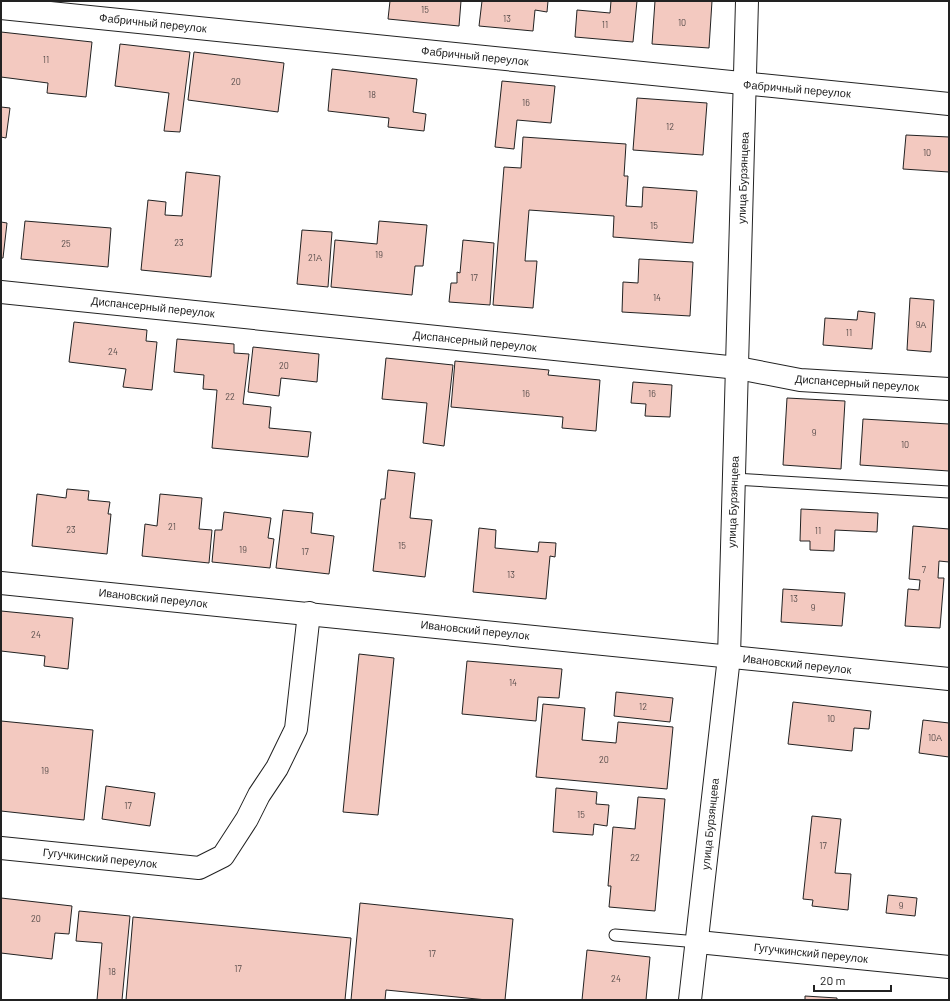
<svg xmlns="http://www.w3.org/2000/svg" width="950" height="1001" viewBox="0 0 950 1001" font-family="Barlow,sans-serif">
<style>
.building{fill:#f3c9c0;stroke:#222}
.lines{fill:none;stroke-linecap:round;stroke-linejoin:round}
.service-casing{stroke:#222;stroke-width:13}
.minor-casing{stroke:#222;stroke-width:24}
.tertiary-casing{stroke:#222;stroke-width:24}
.service{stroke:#fff;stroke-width:11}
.minor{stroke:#fff;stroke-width:22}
.tertiary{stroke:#fff;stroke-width:22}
.labels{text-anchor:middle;stroke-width:3;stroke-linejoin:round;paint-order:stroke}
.number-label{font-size:9px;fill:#564c4a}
.street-label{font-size:11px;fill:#222;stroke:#fff}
</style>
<rect width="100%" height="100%" fill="#fff"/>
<g class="building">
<path d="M 390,1 L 461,1 L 459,26 L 388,19 Z"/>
<path d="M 482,1 L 548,1 L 547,12 L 535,10 L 533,31 L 479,26 Z"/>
<path d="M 611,1 L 637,1 L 633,42 L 575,37 L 577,10 L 610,13 Z"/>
<path d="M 655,1 L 712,1 L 709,48 L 652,44 Z"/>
<path d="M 1,32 L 92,42 L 86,97 L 47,93 L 48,83 L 1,77 Z"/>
<path d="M 120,44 L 190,52 L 180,132 L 164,131 L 169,93 L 115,86 Z"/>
<path d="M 194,52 L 284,63 L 278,112 L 188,100 Z"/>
<path d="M 332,69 L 417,79 L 413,112 L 426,114 L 424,131 L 388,127 L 389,118 L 328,111 Z"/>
<path d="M 502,81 L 555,86 L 551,123 L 517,120 L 514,149 L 495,147 Z"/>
<path d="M 637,98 L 707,103 L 703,155 L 633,150 Z"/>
<path d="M 1,107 L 10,108 L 6,138 L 1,137 Z"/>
<path d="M 906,135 L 949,137 L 949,172 L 903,169 Z"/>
<path d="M 523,137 L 626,144 L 624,176 L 628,176 L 626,206 L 642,207 L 643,187 L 697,191 L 693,243 L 613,237 L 614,216 L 529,210 L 525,261 L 537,261 L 533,308 L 493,305 L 504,167 L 521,168 Z"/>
<path d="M 186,172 L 220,176 L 211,277 L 141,270 L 148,200 L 166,202 L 165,215 L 182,216 Z"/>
<path d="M 25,221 L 111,228 L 108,267 L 21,259 Z"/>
<path d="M 379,221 L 427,225 L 423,266 L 415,266 L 412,295 L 331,287 L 335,240 L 377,244 Z"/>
<path d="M 1,222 L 7,223 L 3,258 L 1,258 Z"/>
<path d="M 302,230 L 332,232 L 328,287 L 297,284 Z"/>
<path d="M 463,240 L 494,243 L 490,305 L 449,302 L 451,283 L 457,283 L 457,272 L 460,273 Z"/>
<path d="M 639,259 L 693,262 L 690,316 L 622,312 L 623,282 L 638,283 Z"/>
<path d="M 910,298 L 934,300 L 931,352 L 907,350 Z"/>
<path d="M 858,311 L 875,313 L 872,349 L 823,345 L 825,318 L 857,320 Z"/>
<path d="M 74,322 L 147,330 L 146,341 L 157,342 L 152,390 L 123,387 L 126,369 L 69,362 Z"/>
<path d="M 177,339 L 234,344 L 234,353 L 249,354 L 243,404 L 271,407 L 269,428 L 311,432 L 308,457 L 212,448 L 217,390 L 203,389 L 204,375 L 174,372 Z"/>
<path d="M 253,347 L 319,354 L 317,382 L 281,378 L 279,396 L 248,392 Z"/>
<path d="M 386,358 L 453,365 L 444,446 L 423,443 L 427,403 L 382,399 Z"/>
<path d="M 455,361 L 549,370 L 548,375 L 600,380 L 596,431 L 562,428 L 563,417 L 451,407 Z"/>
<path d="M 633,382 L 672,385 L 670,417 L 645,416 L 646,404 L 631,403 Z"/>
<path d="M 787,398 L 845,401 L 841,469 L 783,465 Z"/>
<path d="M 863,419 L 949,424 L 949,471 L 860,465 Z"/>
<path d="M 388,470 L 415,473 L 410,518 L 432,520 L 425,577 L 373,571 L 381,499 L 385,499 Z"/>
<path d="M 67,489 L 89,491 L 88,500 L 110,502 L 108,514 L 111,514 L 107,554 L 32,546 L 37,494 L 66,498 Z"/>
<path d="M 160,494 L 202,498 L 199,529 L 212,530 L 209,563 L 142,556 L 145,524 L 157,526 Z"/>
<path d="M 801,509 L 878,513 L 877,532 L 835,530 L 834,551 L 810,550 L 810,541 L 800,541 Z"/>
<path d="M 283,510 L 313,513 L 311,533 L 334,536 L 329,574 L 276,568 Z"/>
<path d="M 224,512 L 271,518 L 268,538 L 274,539 L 270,568 L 212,562 L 215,530 L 222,530 Z"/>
<path d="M 913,526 L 949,529 L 949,562 L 939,561 L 938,578 L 944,578 L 940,628 L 905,626 L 908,589 L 919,590 L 920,580 L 909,579 Z"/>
<path d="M 479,528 L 496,530 L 495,548 L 538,552 L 539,542 L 556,543 L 555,557 L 550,556 L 546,599 L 473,592 Z"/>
<path d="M 783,589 L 845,593 L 842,626 L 781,622 Z"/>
<path d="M 1,611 L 73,618 L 68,669 L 44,666 L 45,656 L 1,651 Z"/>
<path d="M 359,654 L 394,658 L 378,815 L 343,812 Z"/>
<path d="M 467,661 L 562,669 L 559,698 L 538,697 L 536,721 L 462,714 Z"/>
<path d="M 616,692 L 673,698 L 670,722 L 614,716 Z"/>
<path d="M 793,702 L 871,711 L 869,729 L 854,728 L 852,751 L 788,744 Z"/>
<path d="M 543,704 L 585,708 L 582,740 L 616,743 L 618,722 L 673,727 L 667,789 L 536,777 Z"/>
<path d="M 923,720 L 949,723 L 949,757 L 919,753 Z"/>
<path d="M 1,721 L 93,730 L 84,820 L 1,811 Z"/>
<path d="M 106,786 L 155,793 L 150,826 L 102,819 Z"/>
<path d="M 556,788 L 597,792 L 596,804 L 609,805 L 607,826 L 594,824 L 593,835 L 553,832 Z"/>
<path d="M 638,797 L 665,799 L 655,911 L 609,907 L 611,886 L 608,886 L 613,827 L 635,829 Z"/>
<path d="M 812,816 L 841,819 L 835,873 L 851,874 L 848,910 L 812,906 L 813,900 L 803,899 Z"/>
<path d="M 888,895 L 917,898 L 915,916 L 886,913 Z"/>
<path d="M 1,898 L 72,906 L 69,934 L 55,933 L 52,959 L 1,953 Z"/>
<path d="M 360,903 L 513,919 L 505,1000 L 487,1000 L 386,990 L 385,1000 L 351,1000 Z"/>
<path d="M 79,911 L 130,916 L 122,1000 L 97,1000 L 102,943 L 76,941 Z"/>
<path d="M 133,917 L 351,938 L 345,1000 L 126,1000 Z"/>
<path d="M 587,950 L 650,957 L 646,1000 L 582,1000 Z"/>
<path d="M 805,996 L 837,998 L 837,1000 L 805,1000 Z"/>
</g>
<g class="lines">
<defs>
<g id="service">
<path d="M 734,479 L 949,492"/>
<path d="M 615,935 L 698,942"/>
</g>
<g id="minor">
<path d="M 1,8 L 949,104"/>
<path d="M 1,292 L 738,368 L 800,380 L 949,389"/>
<path d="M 1,583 L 949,679"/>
<path d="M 1,848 L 199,868 L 223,856 L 247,819 L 259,795 L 277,768 L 296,729 L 309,613"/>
<path d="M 698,942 L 949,967"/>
</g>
<path id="tertiary" d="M 690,1000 L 729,657 L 747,1"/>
</defs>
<use href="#service" class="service-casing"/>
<use href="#minor" class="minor-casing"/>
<use href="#tertiary" class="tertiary-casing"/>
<use href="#service" class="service"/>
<use href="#minor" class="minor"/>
<use href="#tertiary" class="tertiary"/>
</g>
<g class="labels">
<g class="number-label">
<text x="425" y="13">15</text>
<text x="507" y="22">13</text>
<text x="682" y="26">10</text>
<text x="605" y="28">11</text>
<text x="46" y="63">11</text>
<text x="236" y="85">20</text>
<text x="372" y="98">18</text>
<text x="526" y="106">16</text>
<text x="670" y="130">12</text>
<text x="927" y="156">10</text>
<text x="654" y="229">15</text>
<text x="179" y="246">23</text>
<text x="66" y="247">25</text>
<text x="379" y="258">19</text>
<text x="315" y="261">21А</text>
<text x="474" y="281">17</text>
<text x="657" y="301">14</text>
<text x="921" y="328">9А</text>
<text x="849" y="336">11</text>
<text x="113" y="355">24</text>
<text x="284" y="369">20</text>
<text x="526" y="397">16</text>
<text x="652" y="397">16</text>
<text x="230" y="400">22</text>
<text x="814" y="436">9</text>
<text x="905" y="448">10</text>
<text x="172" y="530">21</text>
<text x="71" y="533">23</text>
<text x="818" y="534">11</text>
<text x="402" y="549">15</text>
<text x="243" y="553">19</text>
<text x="305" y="555">17</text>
<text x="924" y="573">7</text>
<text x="511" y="578">13</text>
<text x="794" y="602">13</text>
<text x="813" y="611">9</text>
<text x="36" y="638">24</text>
<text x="513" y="686">14</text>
<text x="643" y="710">12</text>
<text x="831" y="722">10</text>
<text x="935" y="741">10А</text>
<text x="604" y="763">20</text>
<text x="45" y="774">19</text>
<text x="128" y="809">17</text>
<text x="581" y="818">15</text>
<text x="823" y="849">17</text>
<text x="635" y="861">22</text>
<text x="901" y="909">9</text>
<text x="36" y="922">20</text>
<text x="432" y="957">17</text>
<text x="238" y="972">17</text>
<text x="112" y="975">18</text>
<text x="616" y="982">24</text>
</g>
<g class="street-label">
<text transform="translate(153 23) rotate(6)" y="4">Фабричный переулок</text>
<text transform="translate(475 56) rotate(6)" y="4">Фабричный переулок</text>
<text transform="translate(797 89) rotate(5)" y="4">Фабричный переулок</text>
<text transform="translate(743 178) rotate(-88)" y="4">улица Бурзянцева</text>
<text transform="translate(153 307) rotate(6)" y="4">Диспансерный переулок</text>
<text transform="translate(475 341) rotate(6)" y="4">Диспансерный переулок</text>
<text transform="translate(857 383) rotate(4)" y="4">Диспансерный переулок</text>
<text transform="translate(733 502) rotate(-88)" y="4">улица Бурзянцева</text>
<text transform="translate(153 598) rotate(6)" y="4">Ивановский переулок</text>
<text transform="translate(475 630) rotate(6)" y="4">Ивановский переулок</text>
<text transform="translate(797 664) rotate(6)" y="4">Ивановский переулок</text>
<text transform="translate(710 824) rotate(-84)" y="4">улица Бурзянцева</text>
<text transform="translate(100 858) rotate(6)" y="4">Гугучкинский переулок</text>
<text transform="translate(811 953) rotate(6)" y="4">Гугучкинский переулок</text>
</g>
</g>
<rect width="950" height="1001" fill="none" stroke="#222222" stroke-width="4"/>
<path d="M814 985v6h77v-6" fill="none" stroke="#222222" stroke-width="2"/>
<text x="820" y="985" font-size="12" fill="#222222" stroke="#ffffff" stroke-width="3" paint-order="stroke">20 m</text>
</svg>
